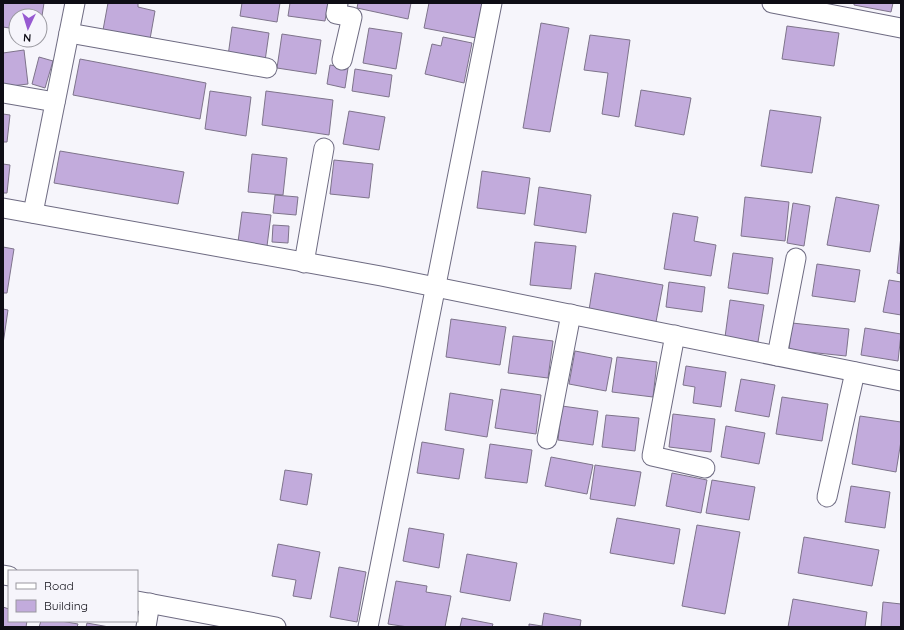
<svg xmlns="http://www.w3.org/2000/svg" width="904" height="630" viewBox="0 0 904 630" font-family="Quicksand,sans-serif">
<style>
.building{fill:#c2abdc;stroke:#7e748b}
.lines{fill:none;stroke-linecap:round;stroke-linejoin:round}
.street-casing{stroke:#6e6b82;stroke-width:21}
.street{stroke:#fff;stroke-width:19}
</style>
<rect width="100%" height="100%" fill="#f6f5fb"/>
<g class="building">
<path d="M 3,3 L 44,3 L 40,29 L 40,16 L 16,16 L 16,29 L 3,27 Z"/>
<path d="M 108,3 L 138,3 L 138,7 L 155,11 L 150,39 L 103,30 Z"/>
<path d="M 242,3 L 280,3 L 277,22 L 240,16 Z"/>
<path d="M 290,3 L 328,3 L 325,21 L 288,16 Z"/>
<path d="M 358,3 L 411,3 L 408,19 L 357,8 Z"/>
<path d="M 429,3 L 482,3 L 476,38 L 424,28 Z"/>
<path d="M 854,3 L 893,3 L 891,12 L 854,5 Z"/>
<path d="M 541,23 L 569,28 L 550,132 L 523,128 Z"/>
<path d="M 787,26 L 839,33 L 834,66 L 782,59 Z"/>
<path d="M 232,27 L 269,33 L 265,61 L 228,56 Z"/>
<path d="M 369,28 L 402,33 L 396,69 L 363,63 Z"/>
<path d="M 282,34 L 321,40 L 316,74 L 277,68 Z"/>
<path d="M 590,35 L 630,40 L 619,117 L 602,114 L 608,73 L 584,70 Z"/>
<path d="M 443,37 L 472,43 L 464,83 L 425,74 L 432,44 L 441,46 Z"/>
<path d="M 24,50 L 28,84 L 3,87 L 3,53 Z"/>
<path d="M 39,57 L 53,61 L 45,88 L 32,84 Z"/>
<path d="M 80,59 L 206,83 L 200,119 L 73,95 Z"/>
<path d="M 330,65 L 348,68 L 345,88 L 327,84 Z"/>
<path d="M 355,69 L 392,75 L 389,97 L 352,91 Z"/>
<path d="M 641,90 L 691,98 L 684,135 L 635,126 Z"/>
<path d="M 210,91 L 251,97 L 246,136 L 205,129 Z"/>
<path d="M 266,91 L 333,100 L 329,135 L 262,125 Z"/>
<path d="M 770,110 L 821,117 L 812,173 L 761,166 Z"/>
<path d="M 349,111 L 385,117 L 379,150 L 343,144 Z"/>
<path d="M 3,114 L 10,115 L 7,142 L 3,142 Z"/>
<path d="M 60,151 L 184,172 L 178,204 L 54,183 Z"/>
<path d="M 252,154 L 287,158 L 283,195 L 248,192 Z"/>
<path d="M 334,160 L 373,164 L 369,198 L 330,194 Z"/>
<path d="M 3,164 L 10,165 L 7,193 L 3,193 Z"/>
<path d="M 482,171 L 530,178 L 525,214 L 477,208 Z"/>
<path d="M 539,187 L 591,195 L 586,233 L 534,225 Z"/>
<path d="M 275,195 L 298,197 L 296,215 L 273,213 Z"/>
<path d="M 745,197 L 789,202 L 785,241 L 741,236 Z"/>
<path d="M 836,197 L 879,205 L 870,252 L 827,245 Z"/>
<path d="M 793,203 L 810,206 L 804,246 L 787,243 Z"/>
<path d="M 242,212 L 271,215 L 267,246 L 238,242 Z"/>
<path d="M 673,213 L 698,217 L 694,241 L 716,245 L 711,276 L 664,269 Z"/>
<path d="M 273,225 L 289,226 L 288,243 L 272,242 Z"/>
<path d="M 901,236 L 901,274 L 897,273 Z"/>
<path d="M 535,242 L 576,246 L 571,289 L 530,285 Z"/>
<path d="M 3,247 L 14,249 L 7,293 L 3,293 Z"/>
<path d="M 733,253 L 773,258 L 768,294 L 728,288 Z"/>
<path d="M 817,264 L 860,270 L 855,302 L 812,296 Z"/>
<path d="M 595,273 L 663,285 L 656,322 L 589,310 Z"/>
<path d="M 889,280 L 901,282 L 901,315 L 883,312 Z"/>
<path d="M 669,282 L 705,287 L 702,312 L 666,307 Z"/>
<path d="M 730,300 L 764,305 L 758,342 L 725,337 Z"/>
<path d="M 3,309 L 8,310 L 3,344 Z"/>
<path d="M 451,319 L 506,327 L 500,365 L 446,357 Z"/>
<path d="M 792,323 L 849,329 L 846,356 L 789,350 Z"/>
<path d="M 865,328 L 901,334 L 898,361 L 861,355 Z"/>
<path d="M 513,336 L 553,341 L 548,378 L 508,373 Z"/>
<path d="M 575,351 L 612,358 L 606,391 L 569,384 Z"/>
<path d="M 617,357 L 657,362 L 653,397 L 612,392 Z"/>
<path d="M 686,366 L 726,372 L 721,407 L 693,403 L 695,387 L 683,385 Z"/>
<path d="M 741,379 L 775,385 L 769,417 L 735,411 Z"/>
<path d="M 501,389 L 541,395 L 536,434 L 495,428 Z"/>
<path d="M 450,393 L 493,400 L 487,437 L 445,430 Z"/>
<path d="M 782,397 L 828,404 L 822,441 L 776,434 Z"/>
<path d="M 562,406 L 598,411 L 593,445 L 558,440 Z"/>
<path d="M 673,414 L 715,419 L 711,452 L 669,447 Z"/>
<path d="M 606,415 L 639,418 L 635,451 L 602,447 Z"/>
<path d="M 860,416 L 901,422 L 901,441 L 896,472 L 852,464 Z"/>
<path d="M 726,426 L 765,433 L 759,464 L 721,457 Z"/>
<path d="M 422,442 L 464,449 L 459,479 L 417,473 Z"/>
<path d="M 490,444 L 532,450 L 527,483 L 485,478 Z"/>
<path d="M 551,457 L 593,465 L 587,494 L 545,486 Z"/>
<path d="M 595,465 L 641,472 L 635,506 L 590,499 Z"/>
<path d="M 285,470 L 312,474 L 307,505 L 280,500 Z"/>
<path d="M 672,473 L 707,480 L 701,513 L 666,506 Z"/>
<path d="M 712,480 L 755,487 L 749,520 L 706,513 Z"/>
<path d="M 851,486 L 890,492 L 885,528 L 845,522 Z"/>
<path d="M 617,518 L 680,529 L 674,564 L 610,553 Z"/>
<path d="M 697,525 L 740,532 L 725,614 L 682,606 Z"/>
<path d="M 409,528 L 444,534 L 439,568 L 403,561 Z"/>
<path d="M 804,537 L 879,550 L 872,586 L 798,573 Z"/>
<path d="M 278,544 L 320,552 L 311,599 L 293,596 L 296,580 L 272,576 Z"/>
<path d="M 467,554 L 517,563 L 510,601 L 460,592 Z"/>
<path d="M 339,567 L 366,572 L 357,622 L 330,617 Z"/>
<path d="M 396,581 L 427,586 L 426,592 L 451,596 L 445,627 L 408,627 L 388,624 Z"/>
<path d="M 793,599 L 867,612 L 865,627 L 788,627 Z"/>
<path d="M 883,602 L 901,604 L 901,627 L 881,627 Z"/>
<path d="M 3,607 L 9,609 L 9,621 L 27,621 L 26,627 L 3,627 Z"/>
<path d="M 544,613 L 581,620 L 580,627 L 529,627 L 529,624 L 542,626 Z"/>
<path d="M 462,618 L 493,624 L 492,627 L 460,627 Z"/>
<path d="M 41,621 L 61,621 L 78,624 L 77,627 L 39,627 Z"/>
<path d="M 87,623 L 109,627 L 86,627 Z"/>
</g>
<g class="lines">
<defs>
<g id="street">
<path d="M 338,3 L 336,14 L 352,17 L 342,60"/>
<path d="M 772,3 L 901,28"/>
<path d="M 69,33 L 267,68"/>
<path d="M 3,93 L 55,102"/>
<path d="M 3,208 L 381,276 L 901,381"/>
<path d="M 33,213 L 75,3"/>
<path d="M 304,263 L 324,148"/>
<path d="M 675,335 L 652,456 L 705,468"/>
<path d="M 777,356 L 796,258"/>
<path d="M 547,439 L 571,314"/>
<path d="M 827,497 L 855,372"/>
<path d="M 3,575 L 9,576"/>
<path d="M 137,601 L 276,627"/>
<path d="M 146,627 L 150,603"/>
<path d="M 368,627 L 492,3"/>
</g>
</defs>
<use href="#street" class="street-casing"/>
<use href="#street" class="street"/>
</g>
<rect width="904" height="630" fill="none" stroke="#0e0d15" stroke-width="8"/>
<rect x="8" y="570" width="130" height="52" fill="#f6f5fb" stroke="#99989f"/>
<rect x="16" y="583" width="20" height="6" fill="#ffffff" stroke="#99989f"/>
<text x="44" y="590" font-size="12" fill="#0e0d15">Road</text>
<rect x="16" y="600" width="20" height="12" fill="#c2abdc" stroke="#99989f"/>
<text x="44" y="610" font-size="12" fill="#0e0d15">Building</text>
<g transform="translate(28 28) rotate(184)"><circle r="19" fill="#f6f5fb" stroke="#99989f"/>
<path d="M0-3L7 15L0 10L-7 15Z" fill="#975ad1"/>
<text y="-6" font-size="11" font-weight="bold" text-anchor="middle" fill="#0e0d15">N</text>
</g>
</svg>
